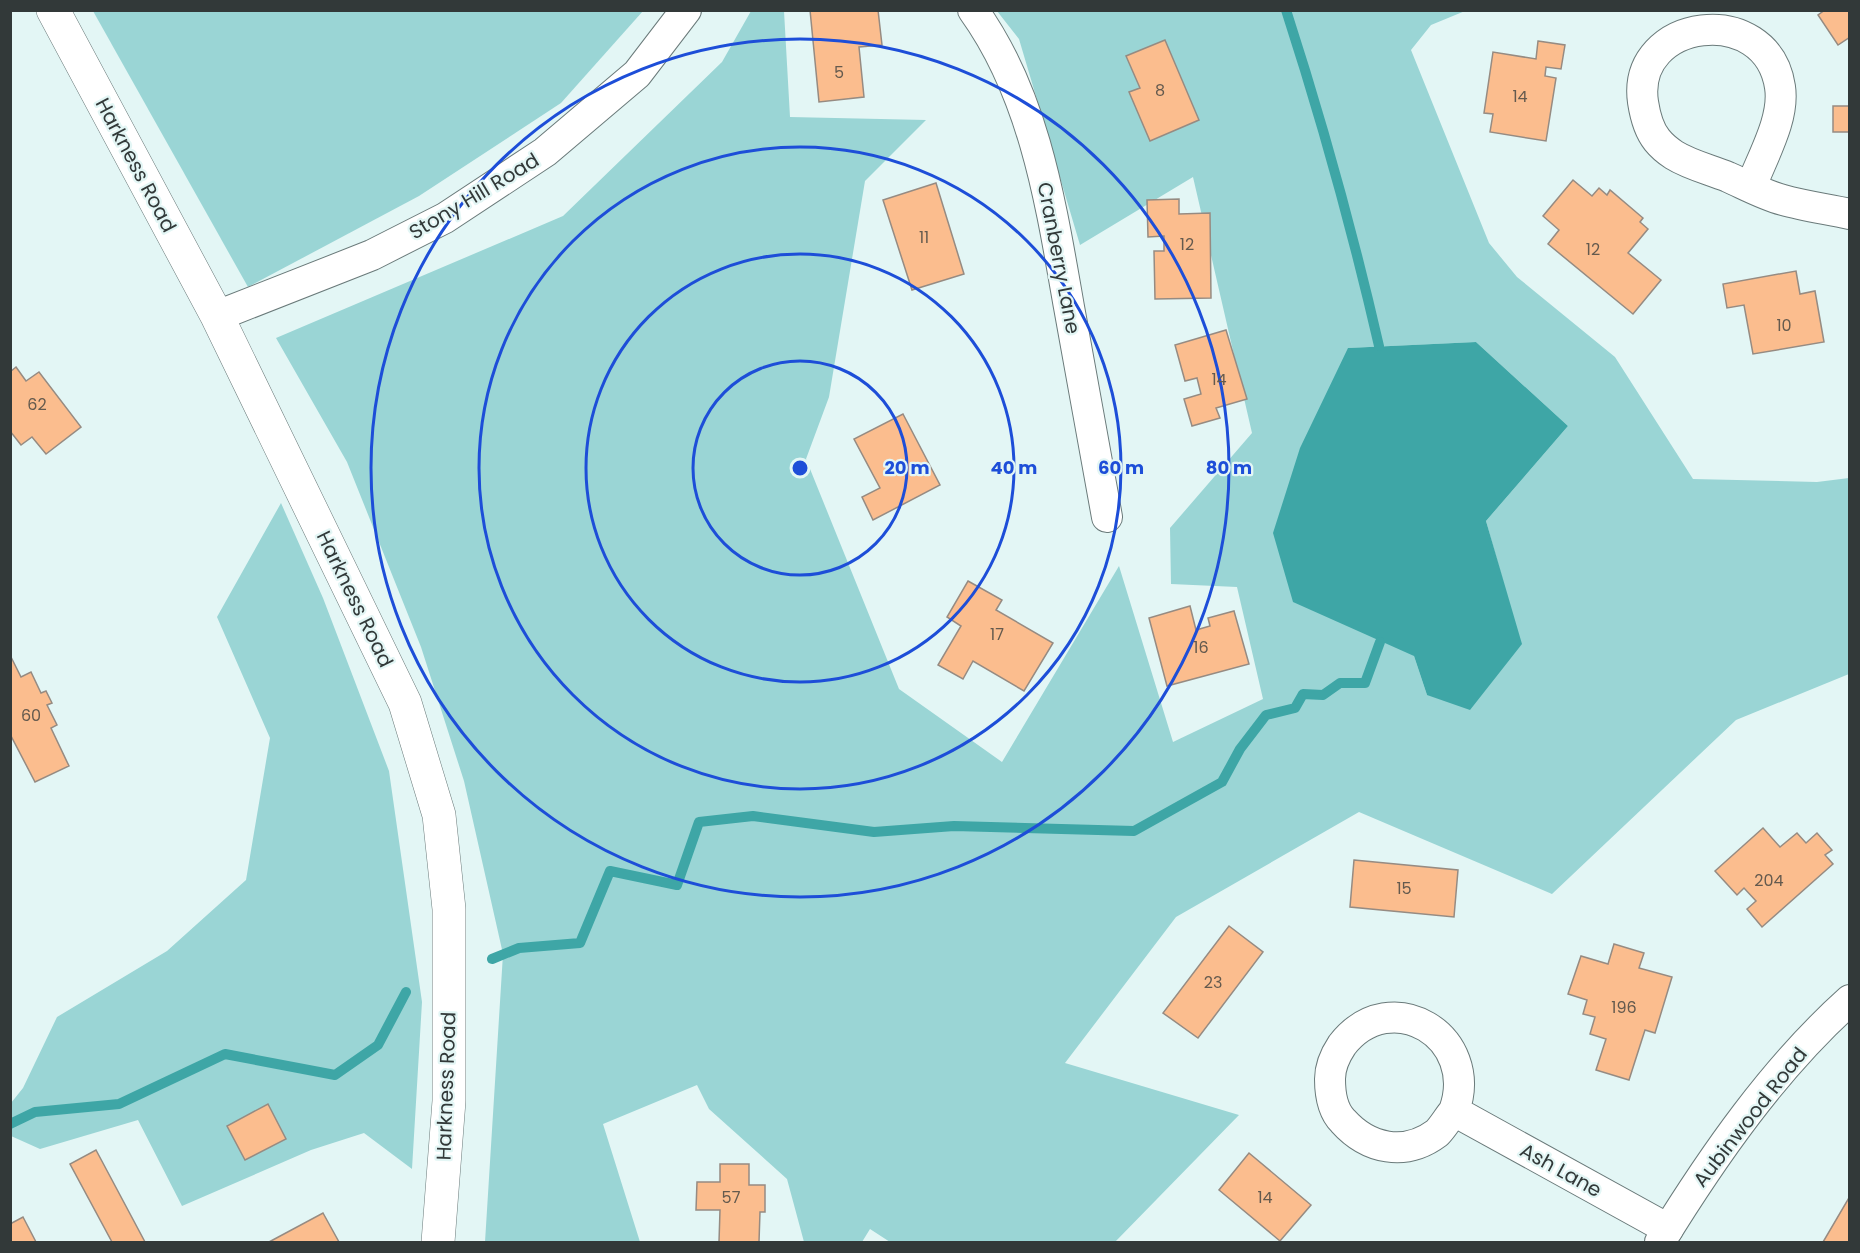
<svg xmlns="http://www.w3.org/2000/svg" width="1860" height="1253" viewBox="0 0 1860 1253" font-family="Poppins,sans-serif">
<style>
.green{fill:#9ad5d5;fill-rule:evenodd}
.water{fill:#3ea6a6}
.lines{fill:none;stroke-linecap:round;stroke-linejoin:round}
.stream{stroke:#3ea6a6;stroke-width:10}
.building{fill:#fbbd8e;stroke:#968b82;stroke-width:1.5}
.street-casing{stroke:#6a7a7a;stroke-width:32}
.secondary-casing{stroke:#6a7a7a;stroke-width:34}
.street{stroke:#fff;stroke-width:30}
.secondary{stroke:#fff;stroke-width:33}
.ring{fill:none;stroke:#1d4ed8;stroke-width:3}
.labels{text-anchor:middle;stroke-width:4.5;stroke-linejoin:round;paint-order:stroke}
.number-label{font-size:16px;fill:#645a4e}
.street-label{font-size:20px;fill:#323939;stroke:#e3f6f5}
.centre{fill:#1d4ed8;stroke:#e3f6f5;stroke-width:3}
.ring-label{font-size:18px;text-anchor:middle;font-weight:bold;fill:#1d4ed8;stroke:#e3f6f5;stroke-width:4.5;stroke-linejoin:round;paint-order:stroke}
</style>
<rect width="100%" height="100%" fill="#e3f6f5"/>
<g class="green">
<path d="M 93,11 L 643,11 L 561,103 L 419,196 L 248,287 Z"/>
<path d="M 751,11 L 784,11 L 790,117 L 926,120 L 865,181 L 829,397 L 806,459 L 899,689 L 1002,762 L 1119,566 L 1173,742 L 1263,699 L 1237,587 L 1171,584 L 1170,528 L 1252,433 L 1193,177 L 1080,245 L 1019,39 L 997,11 L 1465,11 L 1431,25 L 1411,50 L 1489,243 L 1517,277 L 1615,357 L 1693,479 L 1817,482 L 1849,478 L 1849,674 L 1736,720 L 1552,894 L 1359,812 L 1176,917 L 1065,1063 L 1239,1115 L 1115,1242 L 890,1242 L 870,1229 L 862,1242 L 804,1242 L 787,1179 L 709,1109 L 697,1085 L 603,1124 L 640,1242 L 485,1242 L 503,954 L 464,781 L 421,647 L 347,462 L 276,338 L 563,216 L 722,62 ZM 1476,342 L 1568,426 L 1486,521 L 1521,645 L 1427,695 L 1414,656 L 1348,348 Z"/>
<path d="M 281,503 L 323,598 L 389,771 L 422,1002 L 412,1169 L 364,1133 L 311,1150 L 182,1206 L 138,1120 L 40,1149 L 11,1136 L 11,1103 L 23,1088 L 57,1017 L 167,951 L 246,880 L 270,738 L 217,617 Z"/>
</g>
<path class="water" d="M 1476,342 L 1568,426 L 1486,521 L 1522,644 L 1470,710 L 1427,695 L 1414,656 L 1293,602 L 1273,533 L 1300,448 L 1348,348 Z"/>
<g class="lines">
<g class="stream">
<path d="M 1286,10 C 1322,121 1353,233 1379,346"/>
<path d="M 492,959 L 519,948 L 580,943 L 610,871 L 677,885 L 699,822 L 753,816 L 874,832 L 954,826 L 1134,831 L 1222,782 L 1240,749 L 1266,715 L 1295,708 L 1303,694 L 1323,695 L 1340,683 L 1365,683 L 1380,642"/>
<path d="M 10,1124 L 35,1112 L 119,1104 L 225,1054 L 335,1075 L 378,1045 L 406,992"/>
</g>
</g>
<g class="building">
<path d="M 810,10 L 878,10 L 882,45 L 859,47 L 864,97 L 819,102 Z"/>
<path d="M 1825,10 L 1850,10 L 1850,37 L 1838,45 L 1818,15 Z"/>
<path d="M 1165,40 L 1199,120 L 1150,141 L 1129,92 L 1140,88 L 1126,56 Z"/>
<path d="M 1538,41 L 1565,45 L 1561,69 L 1546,67 L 1545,76 L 1556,78 L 1546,141 L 1490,132 L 1493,114 L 1484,113 L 1493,52 L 1536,59 Z"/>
<rect x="1833" y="106" width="17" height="26"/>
<path d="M 1573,180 L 1592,196 L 1599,188 L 1607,195 L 1610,190 L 1643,218 L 1640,222 L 1648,229 L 1628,253 L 1661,280 L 1633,314 L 1548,244 L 1559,230 L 1543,216 Z"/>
<path d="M 936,183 L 964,274 L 912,290 L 883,200 Z"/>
<path d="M 1179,199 L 1179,214 L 1210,213 L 1211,298 L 1155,299 L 1154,251 L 1164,251 L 1164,236 L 1148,237 L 1147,200 Z"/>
<path d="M 1796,271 L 1800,294 L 1815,291 L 1824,342 L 1753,354 L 1744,305 L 1727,308 L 1723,284 Z"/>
<path d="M 1226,330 L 1247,399 L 1216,408 L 1220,418 L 1192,426 L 1184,399 L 1201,394 L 1197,378 L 1185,381 L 1175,345 Z"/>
<path d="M 16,367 L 26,381 L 39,372 L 81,427 L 46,454 L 32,437 L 21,445 L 10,431 L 10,372 Z"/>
<path d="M 903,414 L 940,485 L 873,520 L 862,497 L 880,488 L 854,439 Z"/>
<path d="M 968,581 L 1002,600 L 996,610 L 1053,643 L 1024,691 L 973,661 L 963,679 L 938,665 L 961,626 L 947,617 Z"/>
<path d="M 1190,606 L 1196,630 L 1210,626 L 1208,618 L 1234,611 L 1249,664 L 1167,686 L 1149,618 Z"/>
<path d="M 10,655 L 21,677 L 31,672 L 41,693 L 46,691 L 52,703 L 47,705 L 57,725 L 51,728 L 69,766 L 35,782 L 10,734 Z"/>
<path d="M 1763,828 L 1780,847 L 1797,833 L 1806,843 L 1817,833 L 1832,850 L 1825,855 L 1833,864 L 1762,927 L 1747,909 L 1756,901 L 1744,888 L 1737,895 L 1715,871 Z"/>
<path d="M 1354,860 L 1458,870 L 1454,917 L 1350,907 Z"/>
<path d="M 1229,926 L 1263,952 L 1198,1038 L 1163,1013 Z"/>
<path d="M 1614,944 L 1644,953 L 1639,968 L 1672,977 L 1655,1033 L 1645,1030 L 1629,1080 L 1596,1070 L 1606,1039 L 1590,1034 L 1595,1017 L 1583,1014 L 1587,1000 L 1568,994 L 1581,956 L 1608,964 Z"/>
<path d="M 268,1104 L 286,1139 L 245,1160 L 227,1126 Z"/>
<path d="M 96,1150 L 145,1242 L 112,1242 L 70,1164 Z"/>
<path d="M 1249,1153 L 1311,1205 L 1280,1241 L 1219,1190 Z"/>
<path d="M 720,1164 L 749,1164 L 749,1185 L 765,1185 L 765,1212 L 760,1212 L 759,1242 L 719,1242 L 720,1210 L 696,1210 L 697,1182 L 720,1182 Z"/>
<path d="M 1850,1196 L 1850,1242 L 1823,1242 Z"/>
<path d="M 323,1213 L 339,1242 L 269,1242 Z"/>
<path d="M 23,1217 L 36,1242 L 10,1242 L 10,1224 Z"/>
</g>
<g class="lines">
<defs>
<g id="street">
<path d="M 973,10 C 1035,96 1051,205 1069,307 C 1082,377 1094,447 1107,517"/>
<path d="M 1751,187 C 1762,157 1785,119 1780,87 C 1767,0 1631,18 1643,102 C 1645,115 1648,129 1657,140 C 1661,145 1668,151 1674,155 C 1690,165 1711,170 1728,177 C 1746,185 1764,195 1783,200 C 1804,206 1827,209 1850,214"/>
<path d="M 217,316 L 372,255 L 445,218 L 545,152 L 637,74 L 686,10"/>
<path d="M 1454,1111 C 1448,1118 1443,1127 1437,1133 C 1405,1157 1368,1149 1343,1121 C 1332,1110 1330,1094 1330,1079 C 1330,1067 1336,1054 1342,1045 C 1391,982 1481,1037 1454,1111 L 1668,1229"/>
<path d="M 1660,1242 C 1713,1156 1774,1068 1850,1000"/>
</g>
<path id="secondary" d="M 53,10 L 217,316 L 405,703 L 439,815 L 449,909 L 449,1101 L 438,1242"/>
</defs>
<use href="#street" class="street-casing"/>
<use href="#secondary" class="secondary-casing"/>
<use href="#street" class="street"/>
<use href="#secondary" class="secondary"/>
</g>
<g class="ring">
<circle cx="800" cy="468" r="107"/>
<circle cx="800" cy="468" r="214"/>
<circle cx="800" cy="468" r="321"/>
<circle cx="800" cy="468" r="429"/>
</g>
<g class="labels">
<g class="number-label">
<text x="839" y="78">5</text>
<text x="1160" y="96">8</text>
<text x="1520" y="102">14</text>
<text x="924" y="243">11</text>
<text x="1187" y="250">12</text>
<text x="1593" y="255">12</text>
<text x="1784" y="331">10</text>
<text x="1219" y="385">14</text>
<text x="37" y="410">62</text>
<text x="997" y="640">17</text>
<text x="1201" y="653">16</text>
<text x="31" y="721">60</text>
<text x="1769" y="886">204</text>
<text x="1404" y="894">15</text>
<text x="1213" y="988">23</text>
<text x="1624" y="1013">196</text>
<text x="731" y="1203">57</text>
<text x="1265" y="1203">14</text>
</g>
<g class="street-label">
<text transform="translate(136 165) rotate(62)" y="7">Harkness Road</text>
<text transform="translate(474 196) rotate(-31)" y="7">Stony Hill Road</text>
<text transform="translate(1059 258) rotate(79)" y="7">Cranberry Lane</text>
<text transform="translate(355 599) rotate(64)" y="7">Harkness Road</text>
<text transform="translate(446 1086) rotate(-88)" y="7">Harkness Road</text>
<text transform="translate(1750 1117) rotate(-52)" y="7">Aubinwood Road</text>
<text transform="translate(1561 1170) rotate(29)" y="7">Ash Lane</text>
</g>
</g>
<circle cx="800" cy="468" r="9" class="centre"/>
<g class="ring-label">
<text x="907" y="474">20 m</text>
<text x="1014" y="474">40 m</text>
<text x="1121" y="474">60 m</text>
<text x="1229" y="474">80 m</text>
</g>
<rect width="1860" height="1253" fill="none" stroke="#323939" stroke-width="24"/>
</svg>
